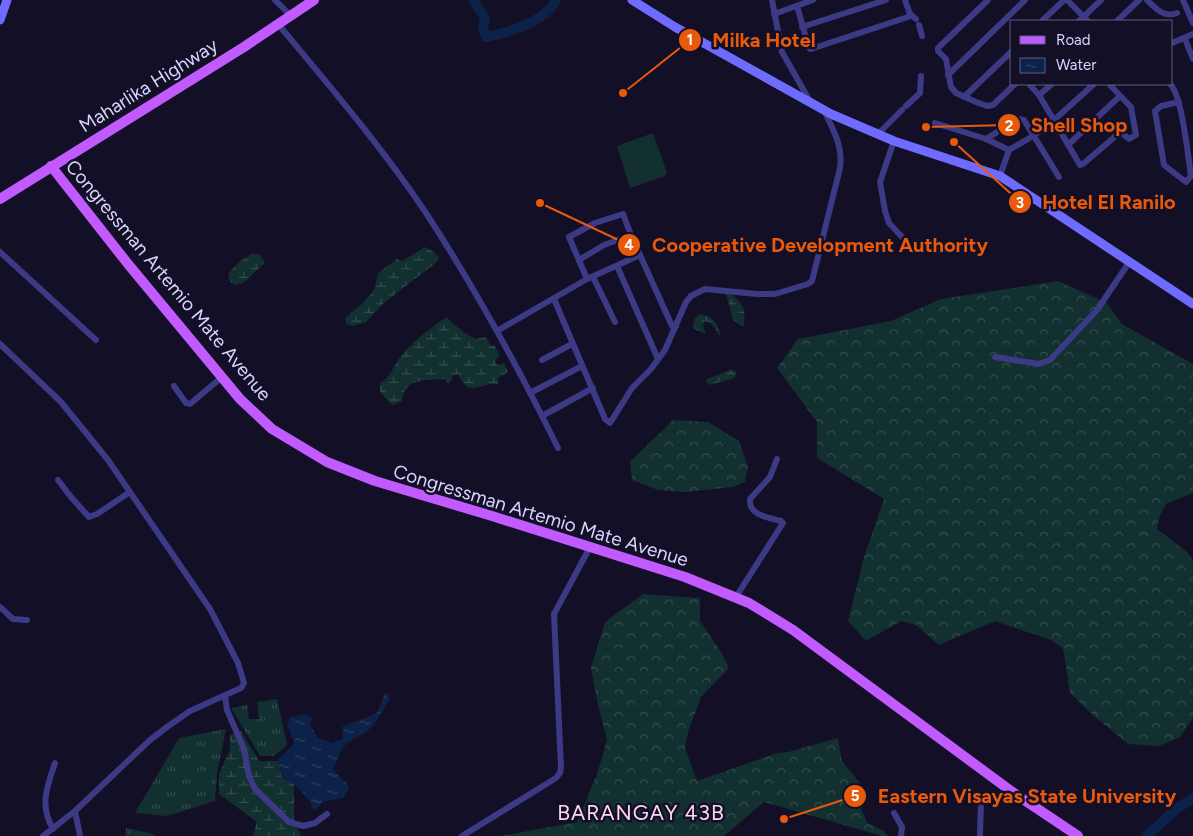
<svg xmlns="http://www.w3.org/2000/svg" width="1193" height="836" viewBox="0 0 1193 836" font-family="Figtree,sans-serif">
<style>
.grass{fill:url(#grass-tufts)}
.forest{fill:url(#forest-crowns)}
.wetland{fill:url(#wetland-marsh)}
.park{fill:#12302f}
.water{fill:url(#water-ripples)}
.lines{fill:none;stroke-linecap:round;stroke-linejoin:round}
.river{stroke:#0c2248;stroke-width:10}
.street{stroke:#3d3a85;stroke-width:6}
.secondary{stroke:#6f6bff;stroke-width:9}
.primary{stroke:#c25bff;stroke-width:10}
.labels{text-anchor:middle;stroke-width:5;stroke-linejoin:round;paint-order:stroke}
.street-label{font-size:19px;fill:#d9d4ff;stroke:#130f26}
.quarter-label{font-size:21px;letter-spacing:1px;fill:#ffd6f0;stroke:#130f26}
.leader{fill:none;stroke:#e8590c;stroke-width:2}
.callout-dot{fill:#e8590c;stroke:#130f26;stroke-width:2}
.mark-label{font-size:15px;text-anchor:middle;font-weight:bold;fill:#fff}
.callout-label{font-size:20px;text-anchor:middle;font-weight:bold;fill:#e8590c;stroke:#130f26;stroke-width:5;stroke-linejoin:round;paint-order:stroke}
</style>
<defs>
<pattern id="grass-tufts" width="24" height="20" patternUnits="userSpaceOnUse" patternTransform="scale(1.25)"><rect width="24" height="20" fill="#12302f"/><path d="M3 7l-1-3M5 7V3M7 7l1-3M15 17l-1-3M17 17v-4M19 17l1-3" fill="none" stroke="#344d4e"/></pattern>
<pattern id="forest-crowns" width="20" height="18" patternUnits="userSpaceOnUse" patternTransform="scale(1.25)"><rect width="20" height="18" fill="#12302f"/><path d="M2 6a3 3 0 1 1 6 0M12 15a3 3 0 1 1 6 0" fill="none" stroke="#344d4e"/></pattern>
<pattern id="wetland-marsh" width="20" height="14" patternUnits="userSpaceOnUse" patternTransform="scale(1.25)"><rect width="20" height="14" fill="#12302f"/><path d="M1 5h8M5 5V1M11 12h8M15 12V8" fill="none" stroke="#344d4e"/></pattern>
<pattern id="water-ripples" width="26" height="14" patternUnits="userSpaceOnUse" patternTransform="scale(1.25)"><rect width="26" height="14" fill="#0c2248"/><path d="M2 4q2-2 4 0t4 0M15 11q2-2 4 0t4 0" fill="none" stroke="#2f4163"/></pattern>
</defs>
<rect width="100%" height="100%" fill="#130f26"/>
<g class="grass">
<path d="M 277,699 L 287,745 L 274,756 L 260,756 L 231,708 L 247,705 L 249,719 L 259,719 L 257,702 Z"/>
<path d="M 226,729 L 217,773 L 215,801 L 167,816 L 135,813 L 179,738 Z"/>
<path d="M 126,828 L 153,834 L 154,836 L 126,836 Z"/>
</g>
<g class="forest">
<path d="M 1058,281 L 1107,303 L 1122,324 L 1193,364 L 1193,493 L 1166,504 L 1159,518 L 1157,529 L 1186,551 L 1193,560 L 1193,718 L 1180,737 L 1159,746 L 1128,744 L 1095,717 L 1070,693 L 1063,648 L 1051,640 L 995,621 L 939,645 L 916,625 L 901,621 L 866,641 L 848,621 L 864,557 L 884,499 L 817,458 L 817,422 L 777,368 L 798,339 L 891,321 L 941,299 Z"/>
<path d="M 673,420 L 708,422 L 739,441 L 748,467 L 745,482 L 733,487 L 684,492 L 658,490 L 632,480 L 630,462 Z"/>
<path d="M 643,594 L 700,598 L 700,621 L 721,652 L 729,668 L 701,697 L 688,732 L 685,748 L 697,781 L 777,753 L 788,752 L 838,738 L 842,761 L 860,783 L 860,805 L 867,823 L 884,831 L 888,836 L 882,836 L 764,802 L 724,836 L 501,836 L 577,822 L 597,774 L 607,740 L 598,705 L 591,668 L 605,622 Z"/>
</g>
<g class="wetland">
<path d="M 425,247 L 434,252 L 439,257 L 437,262 L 385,302 L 366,322 L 353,326 L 346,324 L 345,318 L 364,302 L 374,290 L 378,273 L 397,259 L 402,261 Z"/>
<path d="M 253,253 L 260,255 L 265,263 L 243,283 L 235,285 L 230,282 L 228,274 L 239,262 Z"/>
<path d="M 725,290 C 740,298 748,310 743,327 L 733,320 Z"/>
<path d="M 700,314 C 714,316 719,326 721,339 C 717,332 714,323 705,321 L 703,325 L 706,334 L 694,329 C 693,321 694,318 700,314 Z"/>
<path d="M 446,317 L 463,332 L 476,339 L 486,337 L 490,345 L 495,346 L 500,356 L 495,360 L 497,365 L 504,363 L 508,372 L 498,378 L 498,384 C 495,384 490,383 486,385 C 470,390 466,390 458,374 L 452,376 L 452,380 L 448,383 L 445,379 C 426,380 404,378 402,401 L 392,405 L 380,392 L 380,383 C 392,376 391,370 399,359 C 411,342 430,329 446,317 Z"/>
<path d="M 730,370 L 736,371 L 735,378 L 709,385 L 706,381 L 707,379 Z"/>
<path d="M 241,731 L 259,761 L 277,761 L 282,777 L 294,784 L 294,821 L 301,836 L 253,836 L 257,822 L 219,794 L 219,774 L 230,749 L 230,735 Z"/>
</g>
<path class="park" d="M 653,133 L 667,172 L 665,176 L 630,188 L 617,146 Z"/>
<path class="water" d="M 385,693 L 389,695 L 390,699 C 383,709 376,725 366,732 C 357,738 347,740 341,751 C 338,756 337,763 333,769 C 338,776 345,780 349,787 L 343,798 L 323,802 L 316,810 L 312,808 L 311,802 L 294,784 L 282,777 L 277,761 C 282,753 290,751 294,743 L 287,723 L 291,717 L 305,714 L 313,718 L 310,725 L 318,738 L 333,743 L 343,738 L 342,727 C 350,723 372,717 377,712 C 380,707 383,698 385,693 Z"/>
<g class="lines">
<g class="river">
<path d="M 473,0 L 485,18 L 483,27 L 486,37 C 508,33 545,22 556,0"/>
<path d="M 1147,836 L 1175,810 L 1193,798"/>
</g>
<g class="street">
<path d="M 275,0 L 290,15"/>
<path d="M 772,0 L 782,52 L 811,103"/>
<path d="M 988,0 L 938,48 L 938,51 L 946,59 L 951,87 L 956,93 L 976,102 L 987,106 L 993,105 L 1015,84"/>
<path d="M 1067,0 L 1088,21"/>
<path d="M 1147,0 C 1156,9 1164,18 1177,13"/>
<path d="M 1183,0 L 1193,23"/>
<path d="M 797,6 L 809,48 L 811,49 L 908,17 L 910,14 L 905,0"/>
<path d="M 774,14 L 813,0"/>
<path d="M 910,14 L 916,19"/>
<path d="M 1042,21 L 1064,0"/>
<path d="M 1079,21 L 1101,0"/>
<path d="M 1117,21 L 1139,0"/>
<path d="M 278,24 C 329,85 381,146 426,213 C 475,288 518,367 558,448"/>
<path d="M 919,25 L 922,36"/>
<path d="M 802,27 L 886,0"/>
<path d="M 1185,39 L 1193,59"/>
<path d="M 1172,43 L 1193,34"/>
<path d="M 948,75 L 1025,0"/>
<path d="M 1029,84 L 1039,95 L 1080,165 L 1083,164 L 1118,134 L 1123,134 L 1129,139 L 1136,135 L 1131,107 L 1109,84"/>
<path d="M 1170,84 C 1182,94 1188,157 1191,176 L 1186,182 L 1164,165 L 1155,111 L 1161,106 L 1179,102"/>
<path d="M 1039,95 L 1052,84"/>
<path d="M 964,97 L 1012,51"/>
<path d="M 906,106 L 920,93 L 921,76"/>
<path d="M 935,123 L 986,139 L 1009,150"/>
<path d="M 878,134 L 902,110"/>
<path d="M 986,139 L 1018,119 L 1024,120 L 1059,177"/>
<path d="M 894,141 L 880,182 L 885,211 L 889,223 L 902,237"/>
<path d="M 1068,145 L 1120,96"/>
<path d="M 1000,176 L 1009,150 L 1033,136 L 1053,121 L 1094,84"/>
<path d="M 0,252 L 96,340"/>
<path d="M 579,260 L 604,245 L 631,235"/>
<path d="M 617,266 L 658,359"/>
<path d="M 593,277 L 615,322"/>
<path d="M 587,279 L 569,237 L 595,223 L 623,214 L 631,235 L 672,326 L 676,326"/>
<path d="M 554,299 L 605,419 L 610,423 L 632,388 L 651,369 L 665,350 L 686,302 L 691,296 L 705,289 L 757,294 L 775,294 L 808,284 L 812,281 L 840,168 C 843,144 833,131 824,110"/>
<path d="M 497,331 L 587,279 L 640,255"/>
<path d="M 0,344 L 61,402 L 108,460 L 210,609 L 238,663 L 244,683 L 241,688 L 190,711 L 167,727 L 150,740 L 75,811 L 43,836"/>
<path d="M 995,357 L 1039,364 L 1050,360 L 1097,310 L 1130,261"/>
<path d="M 542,360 L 572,344"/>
<path d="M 174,386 L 186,403 L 190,404 L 222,377"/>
<path d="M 530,393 L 582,366"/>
<path d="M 542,416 L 593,388"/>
<path d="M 58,480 L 71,497 L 89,517 L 97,514 L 130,492"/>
<path d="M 736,597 L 783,523 L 781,521 C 769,518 748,515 750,499 L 770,477 L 777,459"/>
<path d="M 0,607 L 13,619 L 27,620"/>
<path d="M 225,695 L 227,710 L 244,749 L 249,776 L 255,789 L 289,822 L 303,826 L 315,823 L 327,814"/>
<path d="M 75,811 L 80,836"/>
<path d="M 894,813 L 902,827 L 901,836"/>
<path d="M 53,829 C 39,805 47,787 55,763"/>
<path d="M 462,836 L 556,778 L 560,773 L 561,767 L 554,614 L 590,547"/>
<path d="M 980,836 L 981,800"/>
</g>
<g class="secondary">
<path d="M 632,0 L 675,27 L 831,114 L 894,141 L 1000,176 L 1193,304"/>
<path d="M 0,20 L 7,0"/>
</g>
<g class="primary">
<path d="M 51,166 L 128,264 L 240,399 L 272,429 L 327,462 L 375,481 L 492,516 L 685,577 L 749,603 L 793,630 L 1011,791 L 1078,836"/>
<path d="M 0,199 L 244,47 L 314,0"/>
</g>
</g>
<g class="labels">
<g class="street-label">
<text transform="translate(148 85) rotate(-32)" y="7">Maharlika Highway</text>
<text transform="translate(169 280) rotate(50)" y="7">Congressman Artemio Mate Avenue</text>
<text transform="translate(541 515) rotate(17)" y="7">Congressman Artemio Mate Avenue</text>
</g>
<g class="quarter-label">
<text x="641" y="820">BARANGAY 43B</text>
</g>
</g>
<path class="leader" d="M623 93L690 40M926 127L1009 125M954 142L1020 202M540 203L629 245M784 819L855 796"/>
<g class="callout-dot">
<circle cx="623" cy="93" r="5"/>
<circle cx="926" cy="127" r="5"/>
<circle cx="954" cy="142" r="5"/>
<circle cx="540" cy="203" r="5"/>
<circle cx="784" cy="819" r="5"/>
<circle cx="690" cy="40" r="12"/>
<circle cx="1009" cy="125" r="12"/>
<circle cx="1020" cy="202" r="12"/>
<circle cx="629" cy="245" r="12"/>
<circle cx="855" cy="796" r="12"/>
</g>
<g class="mark-label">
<text x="690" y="45">1</text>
<text x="1009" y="131">2</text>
<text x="1020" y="208">3</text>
<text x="629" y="250">4</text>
<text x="855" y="801">5</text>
</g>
<g class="callout-label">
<text x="764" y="47">Milka Hotel</text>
<text x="1079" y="132">Shell Shop</text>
<text x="1109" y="209">Hotel El Ranilo</text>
<text x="820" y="252">Cooperative Development Authority</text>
<text x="1027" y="803">Eastern Visayas State University</text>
</g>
<rect x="1010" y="20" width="162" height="65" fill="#130f26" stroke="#625e7d"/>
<rect x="1020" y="36" width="25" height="8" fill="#c25bff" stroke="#625e7d"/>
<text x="1056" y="45" font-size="15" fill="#d9d4ff">Road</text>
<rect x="1020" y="58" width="25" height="15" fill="url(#water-ripples)" stroke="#625e7d"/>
<text x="1056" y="70" font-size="15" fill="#d9d4ff">Water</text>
</svg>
